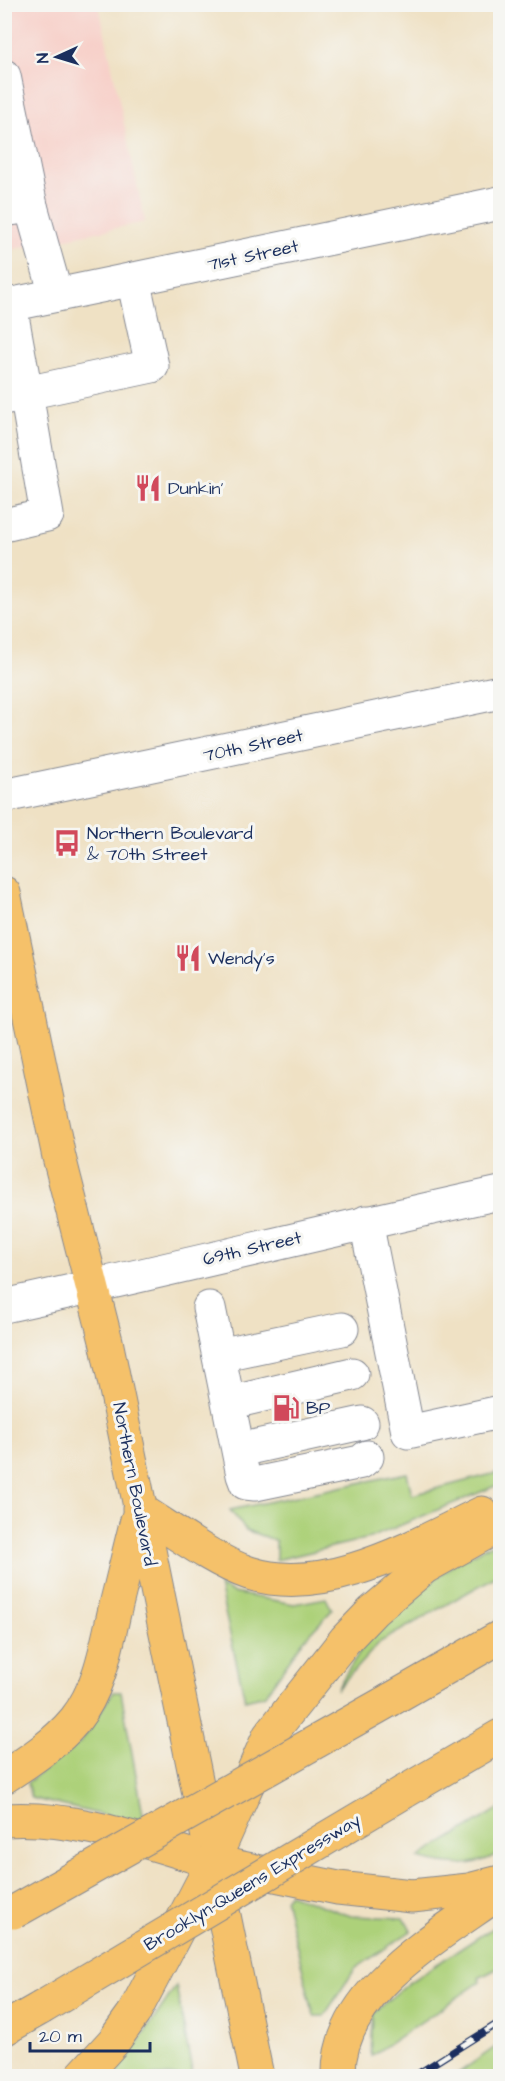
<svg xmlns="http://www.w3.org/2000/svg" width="505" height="2081" viewBox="0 0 505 2081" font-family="'Architects Daughter',sans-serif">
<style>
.built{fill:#f7d0c9}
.green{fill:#add17a;stroke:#64806c;stroke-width:1.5}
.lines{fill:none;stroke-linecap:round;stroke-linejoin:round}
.minor-tunnel{stroke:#c5bdb0;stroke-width:33;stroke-dasharray:33 16;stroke-linecap:butt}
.minor-casing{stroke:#858891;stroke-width:35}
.major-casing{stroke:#858891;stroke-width:35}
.highway-casing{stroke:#858891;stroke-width:35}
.minor{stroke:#fff;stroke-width:33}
.major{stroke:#f5c16b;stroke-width:33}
.highway{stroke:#f5c16b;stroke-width:33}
.rail-casing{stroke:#1b2f5e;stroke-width:7}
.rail{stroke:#f6f6f2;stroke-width:4.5;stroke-dasharray:14;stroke-linecap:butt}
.highway-bridge-casing{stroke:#858891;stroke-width:35;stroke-linecap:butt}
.highway-bridge{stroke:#f5c16b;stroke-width:33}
.labels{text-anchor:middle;stroke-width:6;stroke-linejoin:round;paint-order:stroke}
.street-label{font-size:18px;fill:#1b2f5e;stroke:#f6f6f2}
.poi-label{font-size:18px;fill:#1b2f5e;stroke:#f6f6f2;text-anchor:start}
</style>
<rect width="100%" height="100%" fill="#f6f6f2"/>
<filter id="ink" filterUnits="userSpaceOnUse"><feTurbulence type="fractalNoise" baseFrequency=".0167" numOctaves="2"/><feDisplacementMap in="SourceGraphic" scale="12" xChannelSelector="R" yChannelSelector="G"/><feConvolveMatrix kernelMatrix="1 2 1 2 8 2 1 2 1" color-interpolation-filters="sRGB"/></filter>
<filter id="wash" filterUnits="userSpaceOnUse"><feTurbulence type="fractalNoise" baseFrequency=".008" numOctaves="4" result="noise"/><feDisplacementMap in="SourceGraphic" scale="24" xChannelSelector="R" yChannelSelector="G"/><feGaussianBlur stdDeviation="1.35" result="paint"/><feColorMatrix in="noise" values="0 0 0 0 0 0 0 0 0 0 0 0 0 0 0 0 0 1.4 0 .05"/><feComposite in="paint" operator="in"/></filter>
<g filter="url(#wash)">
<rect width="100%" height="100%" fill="#efe1c4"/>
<path class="built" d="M 4,5 L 99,5 L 145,222 L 5,251 Z"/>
<g class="green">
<path d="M 500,1472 L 500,1484 L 370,1538 L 276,1560 L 276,1541 L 246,1530 L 230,1510 L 407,1473 L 412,1495 Z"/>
<path d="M 500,1540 L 500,1574 L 380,1642 L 336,1690 L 375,1627 L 455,1563 Z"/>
<path d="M 219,1586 L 233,1593 L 294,1604 L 326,1598 L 332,1610 L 303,1641 L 265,1695 L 245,1700 Z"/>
<path d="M 113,1692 L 121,1692 L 145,1825 L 31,1798 L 27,1783 L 81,1742 Z"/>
<path d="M 500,1808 L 500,1853 C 470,1869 450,1866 418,1858 Z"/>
<path d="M 289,1894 L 351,1916 L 404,1918 L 411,1931 L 355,1969 L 324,2016 L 314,2016 L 285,1899 Z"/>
<path d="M 500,1923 L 500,1967 L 479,1978 L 480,1982 L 371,2056 L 373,2013 L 408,1983 Z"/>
<path d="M 176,1986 L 193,2076 L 112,2076 L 123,2065 Z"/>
<path d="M 500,2044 L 500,2076 L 454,2076 Z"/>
</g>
</g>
<g filter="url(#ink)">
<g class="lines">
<path class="minor-tunnel" d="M 4,179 L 7,178"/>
<defs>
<g id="minor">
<path d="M 4,76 L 31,206 L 56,295"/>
<path d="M 4,210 L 31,206"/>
<path d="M 4,306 L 500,203"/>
<path d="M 4,398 L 26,393 L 10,305"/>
<path d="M 4,525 L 47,515 L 26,393 L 152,366 L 133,279"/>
<path d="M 4,796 L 500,692"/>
<path d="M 366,1222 L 408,1432 L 500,1412"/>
<path d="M 4,1306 C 170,1270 335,1229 500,1193"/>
<path d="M 209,1308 L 243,1475 L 246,1483 L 255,1484 L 361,1462 L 367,1457"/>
<path d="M 219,1355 L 342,1329"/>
<path d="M 229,1403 L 352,1374"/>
<path d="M 239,1450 L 362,1423"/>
</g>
<g id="major">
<path d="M 4,893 L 59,1157 L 106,1341 L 257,2076"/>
<path d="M 4,1777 C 29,1761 56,1743 75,1720 C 99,1690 106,1649 114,1613 C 122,1582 129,1551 137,1520"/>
<path d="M 4,1820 C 76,1815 145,1842 213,1862"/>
</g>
<g id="highway">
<path d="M 139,1509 C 171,1529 215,1562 249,1573 C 326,1598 415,1545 482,1513"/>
<path d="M 390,1700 L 500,1637"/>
<path d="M 404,1792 L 500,1736"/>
<path d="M 213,1862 L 338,1888 L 412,1896 L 469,1890 L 500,1882"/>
<path d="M 4,2029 L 41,2008"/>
<path d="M 82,2076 L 114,2041 L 134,2013 L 213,1862 L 269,1736 L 345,1640 L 373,1611 L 425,1567 L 500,1525"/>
<path d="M 339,2076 C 336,1992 441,1935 500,1892"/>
</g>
</defs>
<use href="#minor" class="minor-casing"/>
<use href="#major" class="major-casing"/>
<use href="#highway" class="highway-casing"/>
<use href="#minor" class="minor"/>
<use href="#major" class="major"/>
<use href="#highway" class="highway"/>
<defs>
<path id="rail" d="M 414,2076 L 500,2022"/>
</defs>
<use href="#rail" class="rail-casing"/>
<use href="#rail" class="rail"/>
<defs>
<g id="highway-bridge">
<path d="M 14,1912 L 390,1700"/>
<path d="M 41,2008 L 404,1792"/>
</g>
</defs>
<use href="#highway-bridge" class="highway-bridge-casing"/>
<use href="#highway-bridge" class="highway-bridge"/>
</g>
</g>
<defs>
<symbol id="restaurant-bare" viewBox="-9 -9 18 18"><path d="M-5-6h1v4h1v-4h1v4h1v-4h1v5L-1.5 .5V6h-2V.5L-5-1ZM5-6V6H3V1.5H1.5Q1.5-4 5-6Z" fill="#d1495b" stroke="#f6f6f2" stroke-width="2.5" paint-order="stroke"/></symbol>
<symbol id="bus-bare" viewBox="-9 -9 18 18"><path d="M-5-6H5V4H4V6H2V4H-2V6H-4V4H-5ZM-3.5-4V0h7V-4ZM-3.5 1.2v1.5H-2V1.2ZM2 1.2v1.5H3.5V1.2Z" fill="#d1495b" stroke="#f6f6f2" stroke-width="2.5" paint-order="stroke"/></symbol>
<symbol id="fuel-bare" viewBox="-9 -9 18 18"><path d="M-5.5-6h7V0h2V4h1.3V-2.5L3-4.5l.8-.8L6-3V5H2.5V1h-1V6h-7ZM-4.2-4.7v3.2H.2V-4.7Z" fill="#d1495b" stroke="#f6f6f2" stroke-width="2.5" paint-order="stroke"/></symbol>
</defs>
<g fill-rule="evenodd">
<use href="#restaurant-bare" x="129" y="469" width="38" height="38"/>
<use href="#bus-bare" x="48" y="824" width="38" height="38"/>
<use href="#restaurant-bare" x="169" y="939" width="38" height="38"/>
<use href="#fuel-bare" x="267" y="1389" width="38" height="38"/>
</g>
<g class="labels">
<g class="street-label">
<text transform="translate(253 255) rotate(-12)" y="6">71st Street</text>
<text transform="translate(253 745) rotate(-12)" y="6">70th Street</text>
<text transform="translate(252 1248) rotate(-13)" y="6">69th Street</text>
<text transform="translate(135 1484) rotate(79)" y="6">Northern Boulevard</text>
<text transform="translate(252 1882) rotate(-31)" y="6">Brooklyn-Queens Expressway</text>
</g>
<g class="poi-label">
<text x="168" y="494">Dunkin'</text>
<text x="87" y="839">Northern Boulevard<tspan x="87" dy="21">&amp; 70th Street</tspan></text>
<text x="208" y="964">Wendy's</text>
<text x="306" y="1414">BP</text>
</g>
</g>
<rect width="505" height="2081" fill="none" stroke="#f6f6f2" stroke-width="24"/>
<g transform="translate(57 57) rotate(266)" stroke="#f6f6f2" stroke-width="4.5" paint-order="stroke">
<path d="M0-4.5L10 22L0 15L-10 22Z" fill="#1b2f5e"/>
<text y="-9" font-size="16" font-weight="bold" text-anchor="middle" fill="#1b2f5e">N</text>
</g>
<path d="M30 2042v9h120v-9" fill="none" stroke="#1b2f5e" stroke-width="3"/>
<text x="39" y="2042" font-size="18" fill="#1b2f5e" stroke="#f6f6f2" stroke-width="4.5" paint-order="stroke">20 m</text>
</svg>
